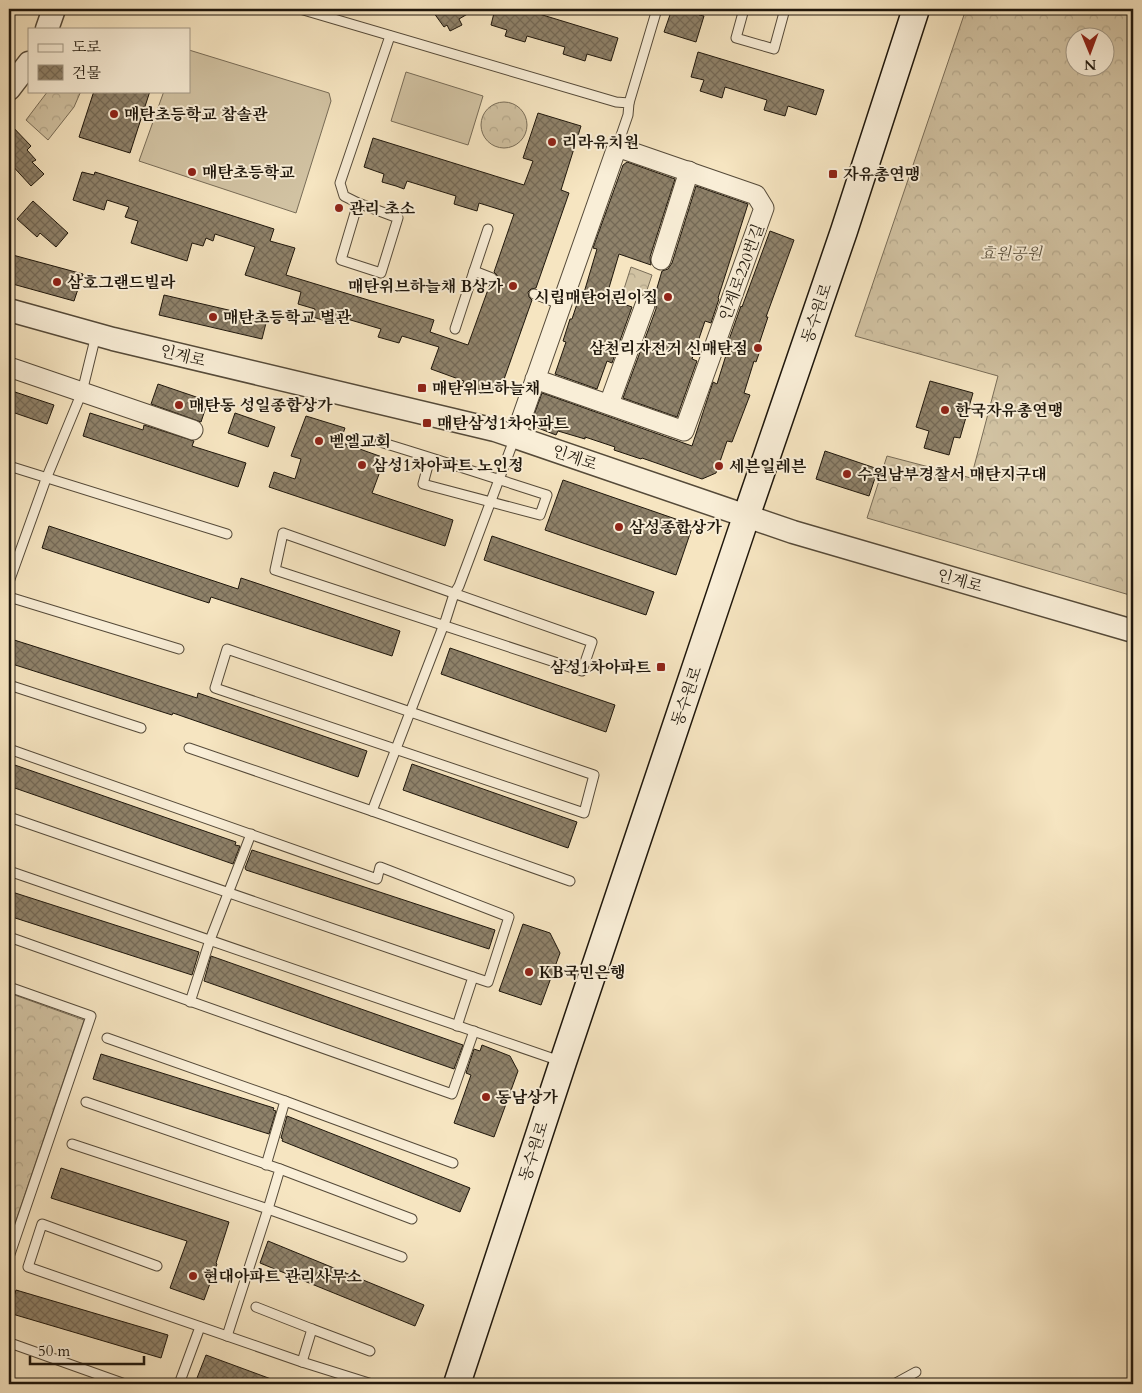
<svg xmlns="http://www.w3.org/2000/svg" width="1142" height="1393" viewBox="0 0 1142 1393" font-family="Cardo,'Noto Serif KR',serif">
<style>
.grass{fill:#d1c2a2;stroke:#786c57}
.forest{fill:url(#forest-crowns);stroke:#786c57;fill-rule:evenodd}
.building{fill:url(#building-cross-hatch);stroke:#1f170c}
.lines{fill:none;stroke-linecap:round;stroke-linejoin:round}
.service-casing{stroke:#554a39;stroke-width:11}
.minor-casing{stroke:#554a39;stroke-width:21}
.tertiary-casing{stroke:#554a39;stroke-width:25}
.secondary-casing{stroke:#1f170c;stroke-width:29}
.service{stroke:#f9eed7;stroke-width:9}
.minor{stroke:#f9eed7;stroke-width:19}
.tertiary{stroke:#f9eed7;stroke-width:22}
.secondary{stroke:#f9eed7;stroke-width:26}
.poi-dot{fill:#8f2418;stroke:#f9eed7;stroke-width:2}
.labels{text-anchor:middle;stroke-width:4;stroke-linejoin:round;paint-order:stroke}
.poi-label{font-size:16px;font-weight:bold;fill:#1f170c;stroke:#f9eed7;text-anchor:start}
.park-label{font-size:16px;font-style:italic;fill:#5d5340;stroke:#f9eed7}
.street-label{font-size:16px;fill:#1f170c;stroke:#f9eed7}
</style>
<defs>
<pattern id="forest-crowns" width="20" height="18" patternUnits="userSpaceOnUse" patternTransform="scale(1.25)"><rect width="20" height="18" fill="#d1c2a2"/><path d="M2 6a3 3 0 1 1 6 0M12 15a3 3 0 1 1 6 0" fill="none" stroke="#b3a68a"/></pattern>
<pattern id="building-cross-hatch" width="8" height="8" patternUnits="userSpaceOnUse" patternTransform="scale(1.25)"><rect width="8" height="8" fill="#8f826a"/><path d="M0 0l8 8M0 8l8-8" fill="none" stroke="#746956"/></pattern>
</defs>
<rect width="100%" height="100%" fill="#f6e5c1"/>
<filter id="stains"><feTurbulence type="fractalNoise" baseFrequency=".004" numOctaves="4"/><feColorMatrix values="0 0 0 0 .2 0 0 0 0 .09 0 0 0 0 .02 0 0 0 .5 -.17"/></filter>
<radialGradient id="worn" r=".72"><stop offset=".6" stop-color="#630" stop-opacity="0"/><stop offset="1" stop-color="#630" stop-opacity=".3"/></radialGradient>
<g class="grass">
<path d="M 189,50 L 329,93 L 331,101 L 296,213 L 139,161 L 164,91 L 189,91 Z"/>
<path d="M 406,72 L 483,96 L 468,145 L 391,121 Z"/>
</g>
<g class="forest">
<path d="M 966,9 L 1133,9 L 1133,596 L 867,518 L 887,456 L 971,478 L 998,376 L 855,336 ZM 1074,38 L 1104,38 L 1104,68 L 1074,68 Z"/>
<path d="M 48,91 L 81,91 L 74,107 L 48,140 L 26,120 Z"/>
<circle cx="504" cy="125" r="23"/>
<path d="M 631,267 L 652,275 L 644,299 L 623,292 Z"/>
<path d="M 9,993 L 84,1020 L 9,1241 Z"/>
</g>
<g class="building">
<path d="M 431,9 L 476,9 L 459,19 L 462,25 L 450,31 L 447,25 L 444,27 Z"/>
<path d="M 495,9 L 523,9 L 618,38 L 611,61 L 587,54 L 585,61 L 563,54 L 565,47 L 527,36 L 525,42 L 505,36 L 507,30 L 491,25 Z"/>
<path d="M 672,9 L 701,9 L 699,15 L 704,16 L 696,42 L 664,32 Z"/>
<path d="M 698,52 L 824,90 L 816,115 L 788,106 L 785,116 L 764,110 L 767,100 L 725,87 L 722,98 L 700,91 L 704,80 L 691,77 Z"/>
<path d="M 94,91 L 150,91 L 130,153 L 79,137 Z"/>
<path d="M 538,113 L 581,126 L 561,190 L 569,193 L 536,288 L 531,289 L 528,292 L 529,297 L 532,300 L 502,385 L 487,394 L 462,385 L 464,381 L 431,369 L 439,347 L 402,336 L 399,343 L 378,337 L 381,329 L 337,316 L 335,324 L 313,317 L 315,309 L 298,304 L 301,292 L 245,275 L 255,247 L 215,234 L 213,241 L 206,238 L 203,246 L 192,243 L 187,261 L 131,243 L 138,221 L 125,217 L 129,207 L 107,200 L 104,210 L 73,200 L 82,172 L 94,175 L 95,172 L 274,229 L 270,241 L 295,248 L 286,275 L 434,320 L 430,332 L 468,345 L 490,284 L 495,283 L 498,280 L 497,275 L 494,272 L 514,214 L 479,203 L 477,211 L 454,204 L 456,196 L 407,181 L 404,189 L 396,186 L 382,182 L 384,174 L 364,167 L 373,138 L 524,185 L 533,161 L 523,158 Z"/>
<path d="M 9,123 L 31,146 L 27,150 L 36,160 L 32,162 L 44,174 L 31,186 L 9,162 Z"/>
<path d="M 627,162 L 675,179 L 650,257 L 651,265 L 619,254 L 606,298 L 632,307 L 612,363 L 607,361 L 597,389 L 555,374 L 566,342 L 563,341 L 570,319 L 572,319 L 580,295 L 583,296 L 597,249 L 593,248 L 623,165 Z"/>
<path d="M 696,186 L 748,204 L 718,298 L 719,299 L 711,323 L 705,321 L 692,359 L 697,361 L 677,417 L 623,398 L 656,309 L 656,304 L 654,298 L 662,271 L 668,269 L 672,263 Z"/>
<path d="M 33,201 L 68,233 L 56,247 L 40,233 L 37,237 L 17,219 Z"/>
<path d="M 770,231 L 794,240 L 766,317 L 768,317 L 759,344 L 762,345 L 756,362 L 754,361 L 744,393 L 750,395 L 732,442 L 727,441 L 716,473 L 702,479 L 642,458 L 641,459 L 614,450 L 615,447 L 585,437 L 585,439 L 558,431 L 556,435 L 538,428 L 534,415 L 542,393 L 692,446 L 713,382 L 717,384 L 727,352 L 725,351 L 741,306 L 742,307 Z"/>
<path d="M 9,254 L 83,274 L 74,301 L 9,283 Z"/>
<path d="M 164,295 L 267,319 L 262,339 L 159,315 Z"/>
<path d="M 930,381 L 973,393 L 960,438 L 954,437 L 949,455 L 924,448 L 929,431 L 916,427 Z"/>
<path d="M 158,384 L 208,401 L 201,422 L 151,404 Z"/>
<path d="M 9,390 L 54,405 L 47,424 L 9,411 Z"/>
<path d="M 90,413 L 143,430 L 144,425 L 194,441 L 192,446 L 246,463 L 238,487 L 83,436 Z"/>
<path d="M 235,413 L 275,427 L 268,447 L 228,433 Z"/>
<path d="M 306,416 L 345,428 L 340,442 L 385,458 L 372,493 L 453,520 L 445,546 L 269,487 L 274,472 L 295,479 L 301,459 L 291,456 Z"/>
<path d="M 825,451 L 878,469 L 869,496 L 816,479 Z"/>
<path d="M 563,480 L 693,525 L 676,575 L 545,530 Z"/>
<path d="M 49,526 L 238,589 L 241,578 L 400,631 L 392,656 L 211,597 L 209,603 L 42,548 Z"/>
<path d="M 492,536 L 654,592 L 646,615 L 484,560 Z"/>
<path d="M 11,639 L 197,698 L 198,693 L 367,751 L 358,777 L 173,713 L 172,715 L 9,663 L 9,646 Z"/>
<path d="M 450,648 L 615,705 L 606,732 L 441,674 Z"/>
<path d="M 9,763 L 236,842 L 235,845 L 240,846 L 233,864 L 9,786 Z"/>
<path d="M 412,764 L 577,822 L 568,848 L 403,790 Z"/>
<path d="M 252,850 L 495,930 L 489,949 L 246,870 L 245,868 Z"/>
<path d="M 9,891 L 199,952 L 192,975 L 9,916 Z"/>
<path d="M 523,924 L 550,933 L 560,953 L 541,1005 L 499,991 Z"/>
<path d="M 211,956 L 463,1045 L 454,1069 L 204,981 Z"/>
<path d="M 482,1045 L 510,1056 L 518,1071 L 494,1137 L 454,1123 L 471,1075 L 466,1073 L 474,1049 L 480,1051 Z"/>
<path d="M 101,1054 L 274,1108 L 273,1110 L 276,1111 L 269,1134 L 93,1079 Z"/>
<path d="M 287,1116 L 470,1188 L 460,1212 L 282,1141 L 283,1139 L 281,1138 Z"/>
<path d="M 61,1168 L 229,1222 L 216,1263 L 217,1264 L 204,1300 L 170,1288 L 187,1241 L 51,1198 Z"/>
<path d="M 268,1241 L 424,1305 L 415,1326 L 260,1263 Z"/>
<path d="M 16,1290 L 168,1335 L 161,1358 L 9,1313 Z"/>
<path d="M 206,1355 L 282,1383 L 282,1384 L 215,1384 L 197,1378 Z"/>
</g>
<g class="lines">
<defs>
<g id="service">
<path d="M 300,9 L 616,102 L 629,103 L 628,115 L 617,147"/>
<path d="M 744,9 L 736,38 L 774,49 L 785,9"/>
<path d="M 629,103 L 657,9"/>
<path d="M 358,203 L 398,218 L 381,273 L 341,260 L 358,203 L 344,196 L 340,183 L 390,36"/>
<path d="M 474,271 L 488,229"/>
<path d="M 534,294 L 562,305"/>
<path d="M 455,329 L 474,271 L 492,278"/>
<path d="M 515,437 L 459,586 L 454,594 L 446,619 L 372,811 L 570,881"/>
<path d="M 380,442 C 436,459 491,477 547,495 L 540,515 L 423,484 L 430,458"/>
<path d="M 9,466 L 227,534"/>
<path d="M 283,533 L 592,642 L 582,671 L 275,570 Z"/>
<path d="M 9,582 L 46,479 L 82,392 L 96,335"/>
<path d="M 9,597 L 179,649"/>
<path d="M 227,649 L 594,775 L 584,813 L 215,688 Z"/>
<path d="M 9,685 L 141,728"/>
<path d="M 189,748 L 372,811"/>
<path d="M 9,749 L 377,879 L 380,867 L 509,917 L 488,982 L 473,977"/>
<path d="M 9,817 L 473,977 L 457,1026"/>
<path d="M 9,871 L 560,1061"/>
<path d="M 9,937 L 452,1094 L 474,1031"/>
<path d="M 9,987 L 91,1016 L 9,1257"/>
<path d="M 190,1002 L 210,940 L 251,834"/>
<path d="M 107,1038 L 285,1101 L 266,1165"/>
<path d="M 285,1101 L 453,1163"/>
<path d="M 86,1102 L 280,1169 L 268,1209 L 402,1257"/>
<path d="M 72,1144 L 268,1209 L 227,1336"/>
<path d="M 280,1169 L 412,1219"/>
<path d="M 157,1266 L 42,1224 L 28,1267 L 302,1362 L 372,1384"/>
<path d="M 256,1307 L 312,1329 L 302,1362"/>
<path d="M 312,1329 L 370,1351"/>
<path d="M 10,1343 L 125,1384"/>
<path d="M 179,1384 L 200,1327"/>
<path d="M 894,1384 L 916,1372"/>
</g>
<g id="minor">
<path d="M 661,260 L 689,171"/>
<path d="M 9,367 L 193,430"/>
<path d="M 609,404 L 645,305"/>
<path d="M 515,437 L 617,147 L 756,195 L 764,208 L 684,431 L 535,379"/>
</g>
<g id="tertiary">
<path d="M 47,29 L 54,9"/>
<path d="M 9,89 L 29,63"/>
<path d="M 9,310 L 113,339 L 495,430 L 793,532 L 1133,631"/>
</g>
<path id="secondary" d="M 457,1384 L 563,1062 L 746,517 L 844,231 L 916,9"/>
</defs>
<use href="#service" class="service-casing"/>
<use href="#minor" class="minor-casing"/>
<use href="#tertiary" class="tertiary-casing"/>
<use href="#secondary" class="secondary-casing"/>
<use href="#service" class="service"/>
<use href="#minor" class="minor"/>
<use href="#tertiary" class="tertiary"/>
<use href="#secondary" class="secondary"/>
</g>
<g class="poi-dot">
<circle cx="114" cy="114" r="5"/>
<circle cx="552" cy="142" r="5"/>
<circle cx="192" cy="172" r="5"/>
<rect x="828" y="169" width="10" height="10" rx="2.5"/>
<circle cx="339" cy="208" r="5"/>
<circle cx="57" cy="282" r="5"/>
<circle cx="513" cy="286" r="5"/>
<circle cx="668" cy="297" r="5"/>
<circle cx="213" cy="317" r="5"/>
<circle cx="758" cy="348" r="5"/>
<rect x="417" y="383" width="10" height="10" rx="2.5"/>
<circle cx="179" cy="405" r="5"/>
<circle cx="945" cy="410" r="5"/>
<rect x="422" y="418" width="10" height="10" rx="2.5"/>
<circle cx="319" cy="441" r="5"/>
<circle cx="362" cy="465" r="5"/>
<circle cx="719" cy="466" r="5"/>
<circle cx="847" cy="474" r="5"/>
<circle cx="619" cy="527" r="5"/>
<rect x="656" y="662" width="10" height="10" rx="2.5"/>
<circle cx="529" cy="972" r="5"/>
<circle cx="486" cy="1097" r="5"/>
<circle cx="193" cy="1276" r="5"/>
</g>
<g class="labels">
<g class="poi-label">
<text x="124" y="120">매탄초등학교 참솔관</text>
<text x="562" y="148">리라유치원</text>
<text x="202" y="178">매탄초등학교</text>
<text x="843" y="180">자유총연맹</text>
<text x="349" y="214">관리 초소</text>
<text x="67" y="288">삼호그랜드빌라</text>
<text x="503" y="292" text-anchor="end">매탄위브하늘채 B상가</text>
<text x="658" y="303" text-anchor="end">시립매탄어린이집</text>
<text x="223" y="323">매탄초등학교 별관</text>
<text x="748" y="354" text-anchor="end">삼천리자전거 신매탄점</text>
<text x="432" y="394">매탄위브하늘채</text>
<text x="189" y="411">매탄동 성일종합상가</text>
<text x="955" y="416">한국자유총연맹</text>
<text x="437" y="429">매탄삼성1차아파트</text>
<text x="329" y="447">벧엘교회</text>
<text x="372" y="471">삼성1차아파트 노인정</text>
<text x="729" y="472">세븐일레븐</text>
<text x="857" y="480">수원남부경찰서 매탄지구대</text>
<text x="629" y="533">삼성종합상가</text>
<text x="651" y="673" text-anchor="end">삼성1차아파트</text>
<text x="539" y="978">KB국민은행</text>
<text x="496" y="1103">동남상가</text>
<text x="203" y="1282">현대아파트 관리사무소</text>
</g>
<g class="park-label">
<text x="1011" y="259">효원공원</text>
</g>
<g class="street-label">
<text transform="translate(741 272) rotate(-70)" y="6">인계로220번길</text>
<text transform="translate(816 313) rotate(-71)" y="6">동수원로</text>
<text transform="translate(183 355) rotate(14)" y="6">인계로</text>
<text transform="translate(575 457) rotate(19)" y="6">인계로</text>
<text transform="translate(960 580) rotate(16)" y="6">인계로</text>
<text transform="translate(686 696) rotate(-71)" y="6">동수원로</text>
<text transform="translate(533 1151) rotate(-72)" y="6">동수원로</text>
</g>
</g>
<rect width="1142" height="1393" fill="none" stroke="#f6e5c1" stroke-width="30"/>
<rect x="10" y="10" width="1122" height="1373" fill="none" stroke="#1f170c" stroke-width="2.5"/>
<rect x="15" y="15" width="1112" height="1363" fill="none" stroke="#1f170c"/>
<rect x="28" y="28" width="162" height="65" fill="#f9eed7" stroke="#a29886"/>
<rect x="38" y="44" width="25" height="8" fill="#f9eed7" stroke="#a29886"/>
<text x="72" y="52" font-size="15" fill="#1f170c">도로</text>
<rect x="38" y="65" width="25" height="15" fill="url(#building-cross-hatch)" stroke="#a29886"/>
<text x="72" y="78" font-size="15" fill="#1f170c">건물</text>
<g transform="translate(1090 52) rotate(179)"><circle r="24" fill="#f9eed7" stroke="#a29886"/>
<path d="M0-4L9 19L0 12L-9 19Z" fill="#8f2418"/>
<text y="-8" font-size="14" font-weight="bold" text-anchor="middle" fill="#1f170c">N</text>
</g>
<path d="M30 1356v8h114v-8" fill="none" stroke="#1f170c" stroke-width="2.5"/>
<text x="38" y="1356" font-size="15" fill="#1f170c" stroke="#f9eed7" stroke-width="4" paint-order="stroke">50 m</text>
<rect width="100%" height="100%" filter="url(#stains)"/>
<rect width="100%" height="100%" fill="url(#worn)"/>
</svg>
